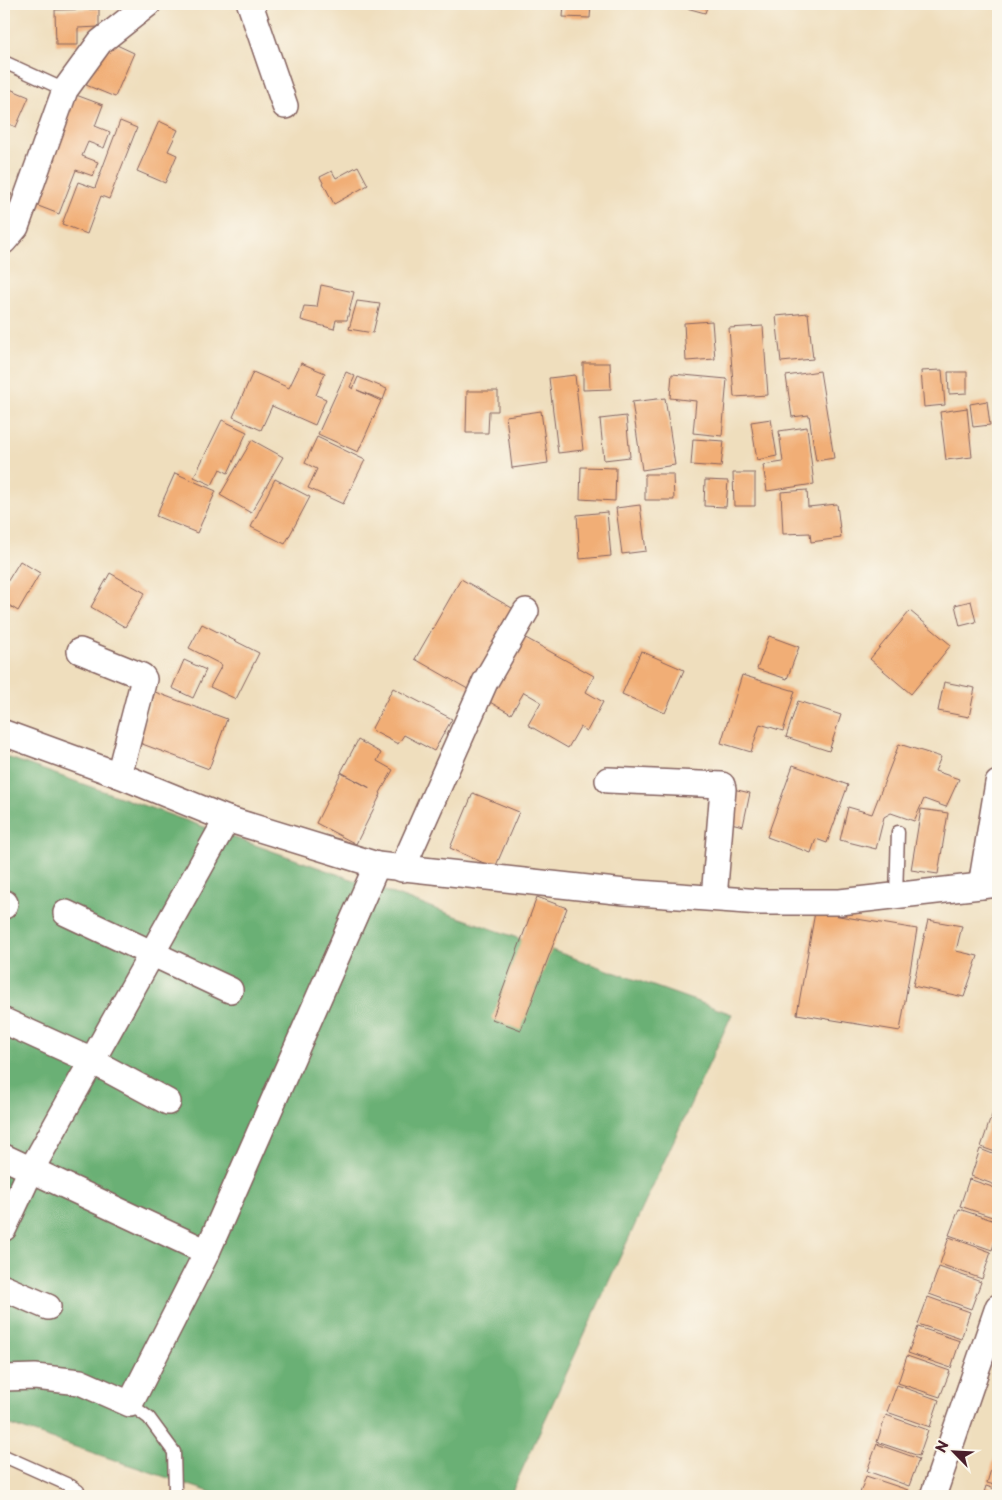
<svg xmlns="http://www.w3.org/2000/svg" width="1002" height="1500" viewBox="0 0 1002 1500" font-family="'Playpen Sans',sans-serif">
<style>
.forest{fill:#6bb074;stroke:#5a6850}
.building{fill:#f1ae76}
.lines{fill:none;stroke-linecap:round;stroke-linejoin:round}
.service-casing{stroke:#84625e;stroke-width:15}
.minor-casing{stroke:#84625e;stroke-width:28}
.service{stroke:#fff;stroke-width:12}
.minor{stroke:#fff;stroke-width:25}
</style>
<rect width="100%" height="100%" fill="#fbf7ec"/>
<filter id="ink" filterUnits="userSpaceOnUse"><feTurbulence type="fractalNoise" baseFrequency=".02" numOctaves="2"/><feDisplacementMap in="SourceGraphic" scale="10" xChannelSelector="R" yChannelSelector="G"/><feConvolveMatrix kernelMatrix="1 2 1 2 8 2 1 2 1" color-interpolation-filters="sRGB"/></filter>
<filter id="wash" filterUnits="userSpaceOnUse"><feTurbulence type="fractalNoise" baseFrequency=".0096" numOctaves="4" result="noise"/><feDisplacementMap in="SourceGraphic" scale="20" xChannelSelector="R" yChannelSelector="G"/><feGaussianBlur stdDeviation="1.12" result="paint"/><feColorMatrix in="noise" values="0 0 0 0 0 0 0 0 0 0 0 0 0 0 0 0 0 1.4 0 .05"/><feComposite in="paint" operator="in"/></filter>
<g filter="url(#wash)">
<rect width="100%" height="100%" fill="#efdebd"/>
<path class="forest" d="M 4,756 L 732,1014 L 510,1496 L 222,1496 L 4,1423 Z"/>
<g id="blocks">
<g class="building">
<path d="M 564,4 L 591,4 L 590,18 L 563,17 Z"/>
<path d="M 672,4 L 708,4 L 705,13 Z"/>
<path d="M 99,9 L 99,27 L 78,28 L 78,45 L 56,45 L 55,10 Z"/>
<path d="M 106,40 L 134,53 L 115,97 L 86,85 Z"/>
<path d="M 5,87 L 29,97 L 16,127 L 4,122 L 4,90 Z"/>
<path d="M 76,95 L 103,105 L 95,126 L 110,132 L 104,148 L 88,142 L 82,156 L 98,162 L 93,176 L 76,170 L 59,214 L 33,204 Z"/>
<path d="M 120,121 L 137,128 L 109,199 L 101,196 L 87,234 L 62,224 L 78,182 L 95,188 Z"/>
<path d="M 159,121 L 178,130 L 168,151 L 177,155 L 165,183 L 137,171 Z"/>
<path d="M 358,166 L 368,185 L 334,204 L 320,177 L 332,171 L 336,178 Z"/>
<path d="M 4,190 L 12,194 L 4,209 Z"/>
<path d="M 321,285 L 354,292 L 347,320 L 336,320 L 334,329 L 301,320 L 304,306 L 317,307 Z"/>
<path d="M 357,301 L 380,304 L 373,333 L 349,329 Z"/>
<path d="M 808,313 L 813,359 L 781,362 L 776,316 Z"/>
<path d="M 712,321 L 715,359 L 686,361 L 684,323 Z"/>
<path d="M 763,326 L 768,395 L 734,397 L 729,328 Z"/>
<path d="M 301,363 L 325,373 L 316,395 L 326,399 L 315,425 L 272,406 L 261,430 L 233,417 L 253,372 L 289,388 Z"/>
<path d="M 583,363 L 610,363 L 611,389 L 583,390 Z"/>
<path d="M 942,370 L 945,405 L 924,407 L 921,371 Z"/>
<path d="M 820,371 L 834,458 L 816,461 L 809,415 L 792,417 L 786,376 Z"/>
<path d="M 346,372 L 355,376 L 350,387 L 353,389 L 358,377 L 387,389 L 383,400 L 357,390 L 381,401 L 358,452 L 318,434 Z"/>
<path d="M 948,372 L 967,372 L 967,393 L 949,394 Z"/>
<path d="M 672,374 L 727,379 L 722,436 L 693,433 L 696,401 L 670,398 Z"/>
<path d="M 575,375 L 583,450 L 558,453 L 549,378 Z"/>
<path d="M 467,391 L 498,391 L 498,411 L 489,411 L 488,433 L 466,433 Z"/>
<path d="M 665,398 L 675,465 L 642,470 L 632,402 Z"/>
<path d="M 987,401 L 990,425 L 973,427 L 970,404 Z"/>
<path d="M 967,408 L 972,457 L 946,460 L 940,412 Z"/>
<path d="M 541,411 L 548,463 L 512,468 L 506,416 Z"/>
<path d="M 626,416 L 630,457 L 604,460 L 600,419 Z"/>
<path d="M 771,419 L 777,456 L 757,460 L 751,422 Z"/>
<path d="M 222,420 L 247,432 L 228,473 L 220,469 L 212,485 L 194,477 Z"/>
<path d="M 807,427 L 814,484 L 767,491 L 763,465 L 783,462 L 779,431 Z"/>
<path d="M 317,437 L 365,460 L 343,504 L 308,488 L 317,469 L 305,463 Z"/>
<path d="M 693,439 L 724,441 L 721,467 L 691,465 Z"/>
<path d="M 252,440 L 283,457 L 251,513 L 220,495 Z"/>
<path d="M 581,467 L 616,468 L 615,501 L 580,499 Z"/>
<path d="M 175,473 L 216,491 L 197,533 L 156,516 Z"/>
<path d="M 733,473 L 755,473 L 755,506 L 734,506 Z"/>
<path d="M 645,474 L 673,474 L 674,500 L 645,500 Z"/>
<path d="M 275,479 L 310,497 L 285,544 L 251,527 Z"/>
<path d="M 705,480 L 728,481 L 726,507 L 704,506 Z"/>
<path d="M 807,490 L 808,507 L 837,504 L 841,538 L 811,542 L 810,533 L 783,534 L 781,492 Z"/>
<path d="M 640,505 L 646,551 L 622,554 L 616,508 Z"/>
<path d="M 607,512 L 611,556 L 580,559 L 577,515 Z"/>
<path d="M 20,561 L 40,573 L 18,611 L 4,602 L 4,587 Z"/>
<path d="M 110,573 L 145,593 L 125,627 L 91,607 Z"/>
<path d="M 461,579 L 519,612 L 473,692 L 415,659 Z"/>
<path d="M 971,601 L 976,622 L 960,626 L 955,605 Z"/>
<path d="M 910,611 L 951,645 L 911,694 L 870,659 Z"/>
<path d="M 202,624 L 259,653 L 236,699 L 210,687 L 222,665 L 189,648 Z"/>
<path d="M 769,636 L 799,647 L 787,679 L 757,669 Z"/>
<path d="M 524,637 L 594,676 L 586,692 L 603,702 L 587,731 L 580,727 L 568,748 L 528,725 L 541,702 L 524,692 L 511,714 L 488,701 Z"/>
<path d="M 641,651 L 684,670 L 665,713 L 622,694 Z"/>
<path d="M 184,660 L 206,670 L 193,698 L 172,688 Z"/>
<path d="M 742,675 L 795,691 L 783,731 L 760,724 L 751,752 L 721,743 Z"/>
<path d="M 944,682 L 975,688 L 969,717 L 938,711 Z"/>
<path d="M 393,688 L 452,719 L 434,751 L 404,735 L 398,744 L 371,730 Z"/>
<path d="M 155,692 L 227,719 L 209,769 L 137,742 Z"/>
<path d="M 798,701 L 841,715 L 829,751 L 786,737 Z"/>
<path d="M 358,740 L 381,753 L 377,761 L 393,770 L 380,793 L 381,794 L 356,844 L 316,823 L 341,773 L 370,788 L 341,772 Z"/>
<path d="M 899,744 L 941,757 L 935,771 L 959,779 L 946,807 L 924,799 L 914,821 L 891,813 L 884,817 L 876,849 L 840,840 L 848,807 L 872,814 Z"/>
<path d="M 793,765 L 848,785 L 827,843 L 816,839 L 811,853 L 767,837 Z"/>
<path d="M 729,788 L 750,793 L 743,826 L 723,821 Z"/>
<path d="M 473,793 L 519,812 L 495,868 L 450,848 Z"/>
<path d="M 921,809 L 948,813 L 938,874 L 911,870 Z"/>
<path d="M 537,897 L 567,908 L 521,1030 L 492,1019 Z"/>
<path d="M 815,912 L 917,929 L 900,1031 L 797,1014 Z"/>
<path d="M 928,920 L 962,926 L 956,951 L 978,956 L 964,997 L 913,986 Z"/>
<path d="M 998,1099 L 998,1120 L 991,1118 Z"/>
<path d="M 990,1120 L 998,1123 L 998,1153 L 981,1147 Z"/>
<path d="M 980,1149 L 998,1156 L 998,1186 L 971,1176 Z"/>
<path d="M 969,1179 L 998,1189 L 998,1219 L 960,1206 Z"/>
<path d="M 959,1209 L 998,1222 L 998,1233 L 992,1250 L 949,1235 Z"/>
<path d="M 949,1237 L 991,1252 L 982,1279 L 940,1264 Z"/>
<path d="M 939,1267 L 981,1282 L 971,1309 L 929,1294 Z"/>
<path d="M 928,1297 L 970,1312 L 961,1339 L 918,1324 Z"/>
<path d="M 918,1327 L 960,1341 L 951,1368 L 908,1353 Z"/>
<path d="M 907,1356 L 950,1371 L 940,1397 L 898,1383 Z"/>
<path d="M 897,1385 L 939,1400 L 930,1427 L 887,1412 Z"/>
<path d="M 886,1415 L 928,1430 L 919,1456 L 877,1442 Z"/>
<path d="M 877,1444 L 919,1459 L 909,1486 L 867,1471 Z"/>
<path d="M 995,1456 L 998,1457 L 998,1486 L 987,1483 Z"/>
<path d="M 866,1476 L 908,1490 L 906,1496 L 859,1496 Z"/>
<path d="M 986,1486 L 998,1490 L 998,1496 L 983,1496 Z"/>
</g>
</g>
</g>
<g filter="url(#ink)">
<use href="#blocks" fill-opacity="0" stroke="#84625e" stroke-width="1"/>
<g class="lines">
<defs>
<g id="service">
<path d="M 4,62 L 65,90"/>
<path d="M 896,896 L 898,832"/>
<path d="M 130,1404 L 149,1418 L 174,1452 L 175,1491 L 173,1496"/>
<path d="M 4,1456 L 71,1486 L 78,1491 L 79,1496"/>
</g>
<g id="minor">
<path d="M 250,4 L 285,106"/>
<path d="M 4,241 L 16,227 L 65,90 L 100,42 L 148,4"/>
<path d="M 80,651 L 142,676 L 144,679 L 119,775"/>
<path d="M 4,733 L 119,775 L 227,819 L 377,865 L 625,892 L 761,902 L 840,902 L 998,884"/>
<path d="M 608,780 L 722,785 L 723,789 L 714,898"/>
<path d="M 402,869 L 485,682 L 526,611"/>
<path d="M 981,886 L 998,783"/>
<path d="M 4,906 L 5,903"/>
<path d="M 66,913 L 230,990"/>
<path d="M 4,1021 L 92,1061 L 168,1102"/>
<path d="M 4,1157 L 207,1252"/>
<path d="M 4,1228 L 31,1170 L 227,819"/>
<path d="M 4,1288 L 48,1307"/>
<path d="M 4,1378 L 35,1377 L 80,1382 L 130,1404 L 207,1252 L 377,865"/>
<path d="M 933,1496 L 998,1307"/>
</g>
</defs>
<use href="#service" class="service-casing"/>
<use href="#minor" class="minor-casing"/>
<use href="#service" class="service"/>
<use href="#minor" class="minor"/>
</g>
</g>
<rect width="1002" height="1500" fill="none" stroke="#fbf7ec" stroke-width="20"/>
<g transform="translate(954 1452) rotate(294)" stroke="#fbf7ec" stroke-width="4" paint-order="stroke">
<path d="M0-4L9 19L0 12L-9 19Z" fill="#4a1f2b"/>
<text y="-8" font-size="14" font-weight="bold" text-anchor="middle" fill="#4a1f2b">N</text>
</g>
</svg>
